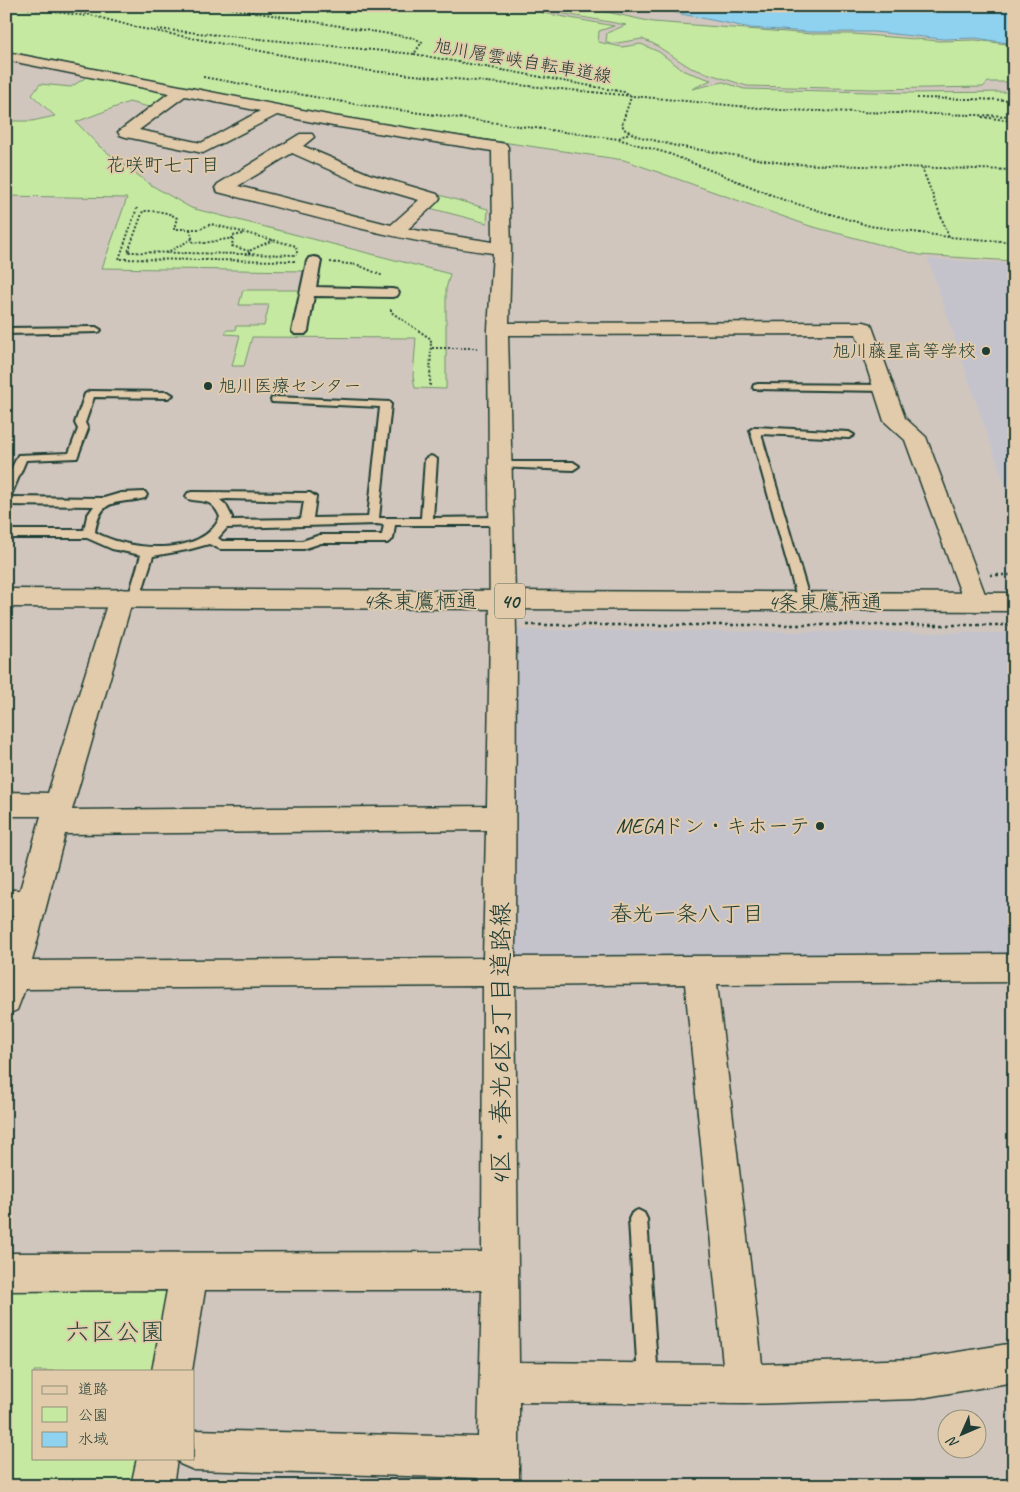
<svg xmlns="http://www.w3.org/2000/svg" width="1020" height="1492" viewBox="0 0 1020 1492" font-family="Caveat,'Klee One',sans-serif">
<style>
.built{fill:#c4c3cc}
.green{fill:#c6e9a2;stroke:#72936b}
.water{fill:#8fd2f0;stroke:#6296a5}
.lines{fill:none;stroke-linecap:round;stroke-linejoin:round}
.service-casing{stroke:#1f3d34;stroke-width:4}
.pedestrian-casing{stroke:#1f3d34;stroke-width:4}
.minor-casing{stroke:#1f3d34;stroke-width:3}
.trunk-casing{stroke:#1f3d34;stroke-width:3}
.path-far1{stroke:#1f3d34;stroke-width:2;stroke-dasharray:2 2;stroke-linecap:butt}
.path{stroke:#1f3d34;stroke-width:2.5;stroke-dasharray:3 3;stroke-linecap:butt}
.service{fill:#e1cbab;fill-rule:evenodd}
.pedestrian{fill:#e1cbab;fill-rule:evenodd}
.minor{fill:#e1cbab;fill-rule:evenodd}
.trunk{fill:#e1cbab;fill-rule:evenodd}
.poi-dot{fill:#1f3d34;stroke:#e1cbab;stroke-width:2}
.labels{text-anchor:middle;stroke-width:4;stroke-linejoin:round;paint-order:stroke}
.far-street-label{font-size:18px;fill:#1f3d34;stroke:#e1cbab}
.far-poi-label{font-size:18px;fill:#1f3d34;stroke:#e1cbab;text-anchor:end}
.far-neighbourhood-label{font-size:19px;fill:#1f3d34;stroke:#e1cbab}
.shield{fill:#e1cbab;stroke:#596858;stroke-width:1}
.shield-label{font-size:20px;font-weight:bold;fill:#1f3d34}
.street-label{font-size:21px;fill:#1f3d34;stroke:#e1cbab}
.poi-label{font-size:21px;fill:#1f3d34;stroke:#e1cbab;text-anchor:end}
.neighbourhood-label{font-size:22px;fill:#1f3d34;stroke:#e1cbab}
.near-street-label{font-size:25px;fill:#1f3d34;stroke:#e1cbab}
.near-park-label{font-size:25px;fill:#27463a;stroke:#e1cbab}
</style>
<rect width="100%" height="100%" fill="#d0c6be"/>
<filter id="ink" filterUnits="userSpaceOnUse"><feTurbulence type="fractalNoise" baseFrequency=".02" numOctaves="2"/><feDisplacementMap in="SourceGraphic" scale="10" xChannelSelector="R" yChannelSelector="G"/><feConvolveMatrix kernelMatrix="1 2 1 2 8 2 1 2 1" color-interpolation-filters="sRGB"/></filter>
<g filter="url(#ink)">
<g class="built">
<path d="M 928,259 L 1014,264 L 1014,510 L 988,437 Z"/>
<path d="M 503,630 L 1014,633 L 1014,979 L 499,971 Z"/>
</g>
<g class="green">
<path d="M 6,6 L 505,6 L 614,26 L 599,31 L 598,42 L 622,47 L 641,44 L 659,52 L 684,71 L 711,80 L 692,89 L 723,82 L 744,89 L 912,93 L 1014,92 L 1014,261 L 920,255 L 810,226 L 624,160 L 360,121 L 6,51 Z"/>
<path d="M 521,6 L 579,6 L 653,22 L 812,34 L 853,34 L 940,41 L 976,40 L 1014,45 L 1014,82 L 988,82 L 983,87 L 874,89 L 747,86 L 691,68 L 654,44 L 642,39 L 617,43 L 606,42 L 607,33 L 626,25 Z"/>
<path d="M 88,76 L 169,92 L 170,95 L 153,108 L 129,102 L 76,122 L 100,147 L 151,185 L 191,208 L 450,274 L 446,289 L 446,389 L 415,388 L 413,376 L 416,338 L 252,337 L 244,366 L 232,366 L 240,335 L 225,334 L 227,330 L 235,330 L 236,326 L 264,326 L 269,305 L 239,305 L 243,290 L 300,290 L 304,271 L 102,268 L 127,198 L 6,196 L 6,126 L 9,121 L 32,121 L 55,116 L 32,95 L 40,84 L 71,87 Z"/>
<path d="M 436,194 L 488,209 L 487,223 L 422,206 Z"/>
<path d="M 171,1290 L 157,1371 L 34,1371 L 34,1458 L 142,1458 L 137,1486 L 6,1486 L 6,1291 Z"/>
</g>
<path class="water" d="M 642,6 L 1014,6 L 1014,44 L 976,38 L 943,39 L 874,32 L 810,32 L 751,28 Z"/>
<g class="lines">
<defs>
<g id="service">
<path d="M 96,327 L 101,330 L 99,332 L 6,334 L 6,328 Z"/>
<path d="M 758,384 L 885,385 L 890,388 L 885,391 L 754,389 L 753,387 L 754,385 Z"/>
<path d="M 90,391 L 168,392 L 173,395 L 168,398 L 94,397 L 85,423 L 88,429 L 77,458 L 26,460 L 12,493 L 6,497 L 6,480 L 18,455 L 69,453 L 78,429 L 75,423 L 85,394 Z"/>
<path d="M 276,397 L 390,402 L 391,404 L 379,518 L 421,518 L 425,459 L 431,456 L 437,459 L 433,518 L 500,517 L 506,521 L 500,525 L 395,525 L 393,539 L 387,543 L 321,543 L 303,549 L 220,549 L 209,544 L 187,550 L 153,556 L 140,598 L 134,602 L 128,598 L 141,555 L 112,549 L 87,538 L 6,538 L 6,530 L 84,530 L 87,516 L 94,506 L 6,505 L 6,497 L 104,498 L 121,493 L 145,492 L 147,495 L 145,498 C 118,505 101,495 95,532 C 127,551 203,558 220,517 C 212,498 204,503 188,499 L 186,496 L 188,493 L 192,492 L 310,493 L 316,497 L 313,518 L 368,517 L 380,407 L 272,402 L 271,400 L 272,398 ZM 227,499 L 304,501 L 301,519 L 231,520 L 232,517 L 226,505 L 220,500 ZM 377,524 L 384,525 L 382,535 L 320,535 L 302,541 L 222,541 L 218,538 L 227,528 Z"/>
<path d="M 755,427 L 849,432 L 854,435 L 849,438 L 761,434 L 810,601 L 804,605 L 798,601 L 750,430 Z"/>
<path d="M 500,462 L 573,462 L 579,466 L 573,470 L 496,467 L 494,465 Z"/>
<path d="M 638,1210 L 644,1213 L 647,1219 L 658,1380 L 655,1387 L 648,1390 L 641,1387 L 638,1380 L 629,1219 L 632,1213 Z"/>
</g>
<path id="pedestrian" d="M 314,257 L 319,258 L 321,261 L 316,287 L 392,289 L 397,290 L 399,293 L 397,296 L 392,297 L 314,296 L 308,331 L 305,334 L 295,334 L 292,331 L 307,261 L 309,258 Z"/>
<path id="minor" d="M 6,52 L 333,116 L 506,144 L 508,147 L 511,249 L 509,323 L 864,322 L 871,324 L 905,418 L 926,437 L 988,602 L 985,608 L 976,611 L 967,608 L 964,602 L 905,440 L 884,421 L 856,334 L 508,335 L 516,630 L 515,957 L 1014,954 L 1014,982 L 717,984 L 762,1364 L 915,1359 L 1014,1343 L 1014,1382 L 915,1399 L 745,1404 L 519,1402 L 519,1486 L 477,1486 L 478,1478 L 194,1470 L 180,1464 L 177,1459 L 173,1486 L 131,1486 L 137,1458 L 194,1458 L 194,1430 L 478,1437 L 482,1290 L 205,1290 L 192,1371 L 152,1371 L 167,1290 L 6,1291 L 6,1253 L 482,1252 L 483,986 L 25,989 L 17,1010 L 6,1015 L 6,941 L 13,916 L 6,916 L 6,890 L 20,890 L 41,816 L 6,816 L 6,792 L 48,793 L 109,598 L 112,592 L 121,589 L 130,592 L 133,598 L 72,810 L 487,806 L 490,630 L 488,329 L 493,253 C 399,242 309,215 218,192 L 215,188 L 218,184 L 300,134 L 312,134 L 314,137 L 303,146 L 369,174 L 437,194 L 440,198 L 437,202 L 408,229 L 493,242 L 492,151 L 333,126 L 277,115 L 203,153 L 126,137 L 120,135 L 118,132 L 169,93 L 6,60 ZM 185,96 L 260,111 L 201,143 L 139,130 ZM 292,153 L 357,182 L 419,200 L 391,225 L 238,186 ZM 486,830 L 483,958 L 32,961 L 65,834 ZM 685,984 L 723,1364 L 519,1362 L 515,986 Z"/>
<path id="trunk" d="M 6,589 L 1014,593 L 1014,611 L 6,607 Z"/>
</defs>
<use href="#service" class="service-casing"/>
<use href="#pedestrian" class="pedestrian-casing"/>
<use href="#minor" class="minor-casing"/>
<use href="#trunk" class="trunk-casing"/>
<g class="path-far1">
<path d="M 12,6 L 86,16"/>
<path d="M 57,6 L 139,28 L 361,70 L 780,110 L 1014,116"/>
<path d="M 216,6 L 414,38 L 422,42 L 414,54 L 624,92 L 631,97 L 622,124 L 624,129 L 637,136 L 676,146 L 789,164 L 1014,170"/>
<path d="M 157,29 L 414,54"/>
<path d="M 203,77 L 360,105 L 618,139 L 670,154 L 784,200 L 870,226 L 949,237 L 1014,242"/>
<path d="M 917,98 L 1014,100"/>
<path d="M 982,117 L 1014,121"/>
<path d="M 619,138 L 629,133"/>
<path d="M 922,168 L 949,237"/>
<path d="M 137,208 L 119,259 L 296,261"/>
<path d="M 190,229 L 193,242 L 204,243 L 233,238 L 233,236 L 243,234"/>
<path d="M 233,238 L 232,246 L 249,251"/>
<path d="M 166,253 L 192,239"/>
<path d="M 297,253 L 296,246 L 211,224 L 200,229 L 174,229 L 177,218 C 167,211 155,211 143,211 L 128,252 L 297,255"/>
<path d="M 249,254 L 249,251 L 273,240"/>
<path d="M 330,262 L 358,265 L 383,276"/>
<path d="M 391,309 L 391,312 L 431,339 L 430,386"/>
<path d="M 432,348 L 477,348"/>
</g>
<g class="path">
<path d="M 990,575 L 1014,575"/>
<path d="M 527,625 L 1014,625"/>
</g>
<use href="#service" class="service"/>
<use href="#pedestrian" class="pedestrian"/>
<use href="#minor" class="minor"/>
<use href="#trunk" class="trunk"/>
</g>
</g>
<g class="poi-dot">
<circle cx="986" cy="351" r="5"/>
<circle cx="208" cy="386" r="5"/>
<circle cx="820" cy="826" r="5"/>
</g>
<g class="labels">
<g class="far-street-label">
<text transform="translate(523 61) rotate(10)" y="6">旭川層雲峡自転車道線</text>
</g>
<g class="far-poi-label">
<text x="976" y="357">旭川藤星高等学校</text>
<text x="218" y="392" text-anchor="start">旭川医療センター</text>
</g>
<g class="far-neighbourhood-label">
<text x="163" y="171">花咲町七丁目</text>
</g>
<rect class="shield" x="495" y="583.5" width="30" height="35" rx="4"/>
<g class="shield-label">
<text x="510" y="608">40</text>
</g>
<g class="street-label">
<text x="420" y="608">4条東鷹栖通</text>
<text x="825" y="609">4条東鷹栖通</text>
</g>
<g class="poi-label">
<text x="810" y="833">MEGAドン・キホーテ</text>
</g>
<g class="neighbourhood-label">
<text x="687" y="921">春光一条八丁目</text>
</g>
<g class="near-street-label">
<text transform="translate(500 1044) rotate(-90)" y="9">4区・春光6区3丁目道路線</text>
</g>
<g class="near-park-label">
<text x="115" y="1340">六区公園</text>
</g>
</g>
<rect width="1020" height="1492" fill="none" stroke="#e1cbab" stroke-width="25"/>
<rect x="12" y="12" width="995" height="1467" fill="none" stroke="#1f3d34" stroke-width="2" filter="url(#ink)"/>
<rect x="32" y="1370" width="162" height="90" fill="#e1cbab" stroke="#93927b"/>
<rect x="42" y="1386" width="25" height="8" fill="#e1cbab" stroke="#93927b"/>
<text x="78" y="1394" font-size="15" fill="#1f3d34">道路</text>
<rect x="42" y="1407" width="25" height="15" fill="#c6e9a2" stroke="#93927b"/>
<text x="78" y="1420" font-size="15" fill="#1f3d34">公園</text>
<rect x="42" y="1432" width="25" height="15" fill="#8fd2f0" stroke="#93927b"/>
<text x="78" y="1444" font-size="15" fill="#1f3d34">水域</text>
<g transform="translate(962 1434) rotate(225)"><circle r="24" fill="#e1cbab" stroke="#93927b"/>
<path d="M0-4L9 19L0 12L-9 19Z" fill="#1f3d34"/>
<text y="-8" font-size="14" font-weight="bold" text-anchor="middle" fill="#1f3d34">N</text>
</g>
</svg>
